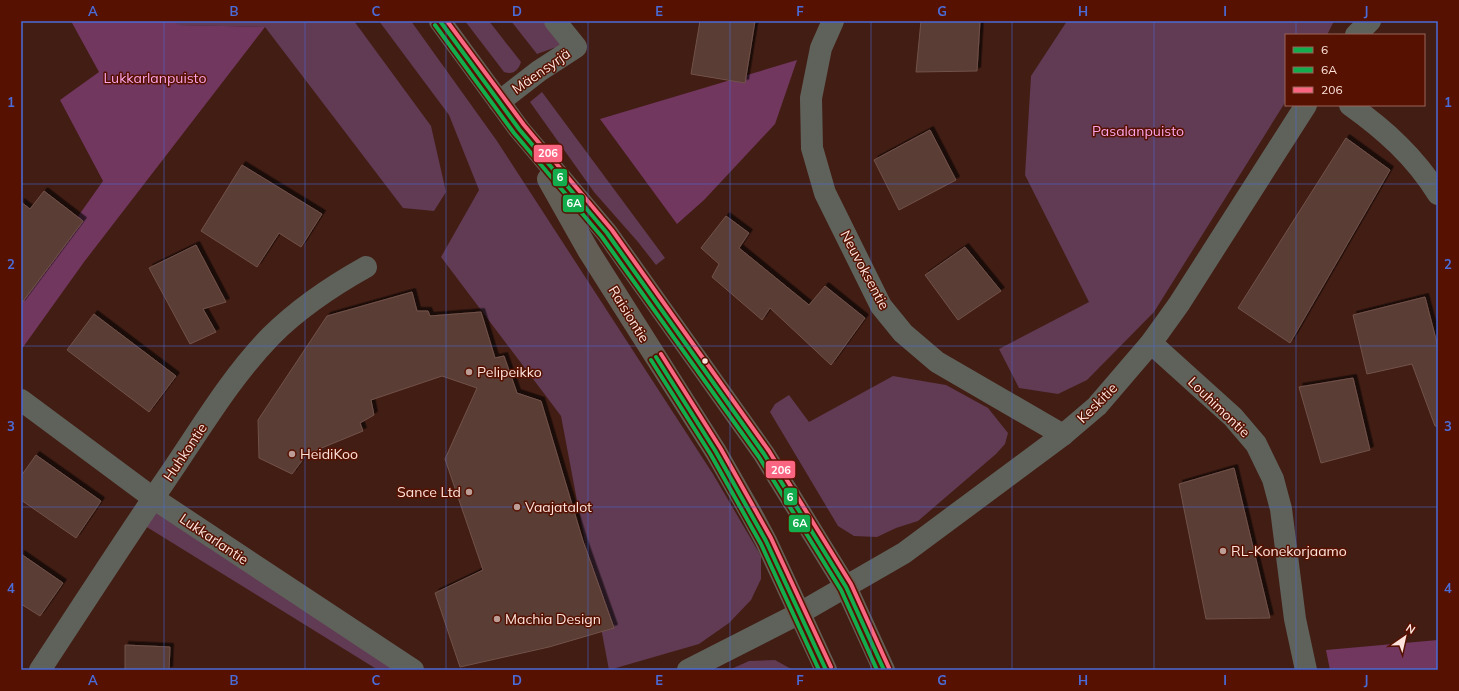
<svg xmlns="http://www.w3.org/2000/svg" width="1459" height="691" viewBox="0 0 1459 691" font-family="Mulish,sans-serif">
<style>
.green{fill:#613a53}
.forest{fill:#71375f}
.building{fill:#5a3c34;stroke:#71524a;filter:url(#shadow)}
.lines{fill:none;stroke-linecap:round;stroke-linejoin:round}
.minor{stroke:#5f625b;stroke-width:22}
.major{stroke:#635e55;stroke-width:22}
.bus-1-casing{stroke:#561100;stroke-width:7}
.bus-2-casing{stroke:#561100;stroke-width:7}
.bus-3-casing{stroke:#561100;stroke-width:7}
.bus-1{stroke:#13ad4e;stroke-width:4}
.bus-2{stroke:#13ad4e;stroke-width:4}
.bus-3{stroke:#fa6682;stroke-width:4}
.grid{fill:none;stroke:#4a6cd9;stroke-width:1;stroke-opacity:0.55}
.bus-dot{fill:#fee3dc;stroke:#561100;stroke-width:1.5}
.poi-dot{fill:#bc9e96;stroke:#561100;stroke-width:1.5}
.labels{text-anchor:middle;stroke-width:3;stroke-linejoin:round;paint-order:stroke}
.street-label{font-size:14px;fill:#fee3dc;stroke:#561100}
.park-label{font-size:14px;fill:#fda3e8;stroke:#561100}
.poi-label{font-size:14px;fill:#fee3dc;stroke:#561100;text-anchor:start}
.line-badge{stroke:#561100;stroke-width:1.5}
.badge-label{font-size:11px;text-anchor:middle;font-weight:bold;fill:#fff}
.neatline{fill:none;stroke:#4a6cd9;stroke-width:1.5}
.grid-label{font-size:13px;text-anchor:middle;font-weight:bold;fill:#4a6cd9}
</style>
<defs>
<filter id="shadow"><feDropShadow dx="3.5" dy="-3.5" stdDeviation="0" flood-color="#0009"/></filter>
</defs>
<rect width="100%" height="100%" fill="#421d14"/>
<g class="green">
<path d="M 168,21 L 354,21 L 431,126 L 446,192 L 434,211 L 403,208 L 265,27 L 173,25 Z"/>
<path d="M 379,21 L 411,21 L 497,141 L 713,474 L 761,556 L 761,579 L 751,600 L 729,623 L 699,644 L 609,670 L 561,416 L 441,257 L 479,190 L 449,115 Z"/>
<path d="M 465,21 L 489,21 L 521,62 C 518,71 513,75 504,72 Z"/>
<path d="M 511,21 L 544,21 L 562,45 L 537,54 Z"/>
<path d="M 1067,21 L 1334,21 L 1327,35 L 1286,35 L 1286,101 L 1154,312 L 1087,380 L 1058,394 L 1019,388 L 999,349 L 1089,302 L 1025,175 L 1031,76 Z"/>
<path d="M 542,92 L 665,258 L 656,265 L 638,242 L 594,192 L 530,102 Z"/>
<path d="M 893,376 L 946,385 L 988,408 L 1008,433 L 1005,444 L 996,454 L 918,521 L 896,528 L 877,537 L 854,536 L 838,526 L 770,412 L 775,404 L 789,395 L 809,422 Z"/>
<path d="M 153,498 L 413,670 L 378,670 L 137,521 Z"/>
<path d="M 775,660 L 793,670 L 729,670 L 749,661 Z"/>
</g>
<g class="forest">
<path d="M 71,21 L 173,21 L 179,25 L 265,27 L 84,262 L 21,350 L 21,297 L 103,181 L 60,100 L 99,72 Z"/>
<path d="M 797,60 L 775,124 L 704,200 L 677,224 L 600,119 Z"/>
<path d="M 1438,640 L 1438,670 L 1330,670 L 1326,650 Z"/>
</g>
<g class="building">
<path d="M 700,21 L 755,21 L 745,83 L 691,74 Z"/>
<path d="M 921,21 L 980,21 L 977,71 L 916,72 Z"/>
<path d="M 930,130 L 956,180 L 899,210 L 874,160 Z"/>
<path d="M 1346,138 L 1390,170 L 1290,343 L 1238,308 Z"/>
<path d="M 242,165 L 322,214 L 301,247 L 279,233 L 257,267 L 201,231 Z"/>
<path d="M 44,191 L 83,221 L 21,304 L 21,202 L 30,209 Z"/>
<path d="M 726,216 L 749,233 L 739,248 L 809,305 L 825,286 L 865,318 L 831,365 L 770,308 L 762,320 L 712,277 L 719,264 L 701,248 Z"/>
<path d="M 196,245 L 226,302 L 203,309 L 216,332 L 190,344 L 149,268 Z"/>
<path d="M 965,247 L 1001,291 L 958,320 L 925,275 Z"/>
<path d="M 412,292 L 417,311 L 428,311 L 430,316 L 481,312 L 495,358 L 504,356 L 517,393 L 541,401 L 583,541 L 614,628 L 549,647 L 460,667 L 435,593 L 483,570 L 445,459 L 477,388 L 442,376 L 371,400 L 374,415 L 360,423 L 363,431 L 307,454 L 292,474 L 259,458 L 258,420 L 327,316 Z"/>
<path d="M 1425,297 L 1438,347 L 1438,426 L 1435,426 L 1412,364 L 1367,374 L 1353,315 Z"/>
<path d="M 94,314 L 176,376 L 149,412 L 67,350 Z"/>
<path d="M 1353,378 L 1370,450 L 1321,463 L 1299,387 Z"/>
<path d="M 36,455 L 101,501 L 76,538 L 21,500 L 21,476 Z"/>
<path d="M 1234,468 L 1270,618 L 1206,619 L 1179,484 Z"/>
<path d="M 21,554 L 63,583 L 40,616 L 21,604 Z"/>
<path d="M 125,645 L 170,647 L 169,670 L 125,670 Z"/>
</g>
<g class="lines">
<g class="minor">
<path d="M 833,21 L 821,48 L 811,98 L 812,148 L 825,193 L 881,306 L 903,333 L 937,362 L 1063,435"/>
<path d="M 1356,35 L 1370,21"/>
<path d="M 499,102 L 539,71 L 576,47 L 555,21"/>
<path d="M 1350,105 C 1385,130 1415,157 1438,194"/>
<path d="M 1151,343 L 1233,417 L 1256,444 L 1273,479 L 1281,509 L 1295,619 L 1306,670"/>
<path d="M 21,400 L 153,498 L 413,670"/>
<path d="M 40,670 C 82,606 124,541 167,478 C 200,430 230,378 271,336 C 299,308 332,286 366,267"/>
<path d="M 688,670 L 800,613 L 904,553 L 1063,435 L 1097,406 L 1151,343 L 1179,304 L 1306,105"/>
</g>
<g class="major">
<path d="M 440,21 L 519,129 L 607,233 L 764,454 L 846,587 L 884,670"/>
<path d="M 548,179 L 588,250 L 716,452 L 752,515 L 766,541 L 826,670"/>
</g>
<defs>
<g id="bus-1">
<path d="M 440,21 L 519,129 L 607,233 L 764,454 L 846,587 L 884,670"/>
<path d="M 656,357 L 716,452 L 766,541 L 826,670"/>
</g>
<g id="bus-2">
<path d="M 435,25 L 514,133 L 602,237 L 759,457 L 841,590 L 877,670"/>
<path d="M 651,360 L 711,455 L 761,544 L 819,670"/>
</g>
<g id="bus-3">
<path d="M 447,21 L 524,125 L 612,230 L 769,451 L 851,584 L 889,668"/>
<path d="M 661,354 L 721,449 L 771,538 L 831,667"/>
</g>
</defs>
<use href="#bus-1" class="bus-1-casing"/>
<use href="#bus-2" class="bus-2-casing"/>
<use href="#bus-3" class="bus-3-casing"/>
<use href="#bus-1" class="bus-1"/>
<use href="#bus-2" class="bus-2"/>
<use href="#bus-3" class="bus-3"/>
</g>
<path class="grid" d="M 164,21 L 164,670M 305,21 L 305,670M 446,21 L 446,670M 588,21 L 588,670M 730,21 L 730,670M 871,21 L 871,670M 1012,21 L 1012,670M 1154,21 L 1154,670M 1296,21 L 1296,35M 1296,105 L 1296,670M 21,184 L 1438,184M 21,346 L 1438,346M 21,507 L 1438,507"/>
<circle class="bus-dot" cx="705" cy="361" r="3.5"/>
<g class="poi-dot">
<circle cx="469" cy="372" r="4"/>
<circle cx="292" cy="454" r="4"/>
<circle cx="469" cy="492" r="4"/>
<circle cx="517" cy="507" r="4"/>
<circle cx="1223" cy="551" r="4"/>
<circle cx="497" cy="619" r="4"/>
</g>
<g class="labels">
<g class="street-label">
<text transform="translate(541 71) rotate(-35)" y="5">Mäensyrjä</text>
<text transform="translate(865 270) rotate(62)" y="5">Neuvoksentie</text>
<text transform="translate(629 314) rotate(58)" y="5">Raisiontie</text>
<text transform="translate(1097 403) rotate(-45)" y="5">Keskitie</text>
<text transform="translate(1219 407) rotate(44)" y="5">Louhimontie</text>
<text transform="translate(185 452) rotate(-56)" y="5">Huhkontie</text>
<text transform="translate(214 539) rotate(34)" y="5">Lukkarlantie</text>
</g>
<g class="park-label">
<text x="155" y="83">Lukkarlanpuisto</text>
<text x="1138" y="136">Pasalanpuisto</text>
</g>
<g class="poi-label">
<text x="477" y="377">Pelipeikko</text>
<text x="300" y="459">HeidiKoo</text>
<text x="461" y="497" text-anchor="end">Sance Ltd</text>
<text x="525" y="512">Vaajatalot</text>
<text x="1231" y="556">RL-Konekorjaamo</text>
<text x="505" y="624">Machia Design</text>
</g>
</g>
<g class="line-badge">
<rect x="533" y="144" width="30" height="19" rx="4" fill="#fa6682"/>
<rect x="552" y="168" width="16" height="19" rx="4" fill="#13ad4e"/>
<rect x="562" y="194" width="23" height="19" rx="4" fill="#13ad4e"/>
<rect x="765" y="460" width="31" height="19" rx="4" fill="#fa6682"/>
<rect x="783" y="487" width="15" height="19" rx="4" fill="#13ad4e"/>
<rect x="788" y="514" width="23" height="19" rx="4" fill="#13ad4e"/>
</g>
<g class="badge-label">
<text x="548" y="157">206</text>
<text x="560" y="181">6</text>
<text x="574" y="207">6A</text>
<text x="781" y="474">206</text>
<text x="790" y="501">6</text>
<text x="800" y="527">6A</text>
</g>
<rect width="1459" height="691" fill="none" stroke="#561100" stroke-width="44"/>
<rect x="1285" y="34" width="140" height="72" fill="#561100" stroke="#996558"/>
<rect x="1293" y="47" width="20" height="6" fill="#13ad4e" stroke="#996558"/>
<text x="1321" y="54" font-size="12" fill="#fee3dc">6</text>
<rect x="1293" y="67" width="20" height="6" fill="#13ad4e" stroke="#996558"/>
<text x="1321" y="74" font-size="12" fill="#fee3dc">6A</text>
<rect x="1293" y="87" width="20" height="6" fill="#fa6682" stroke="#996558"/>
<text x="1321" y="94" font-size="12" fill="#fee3dc">206</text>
<g transform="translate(1405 637) rotate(34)" stroke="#561100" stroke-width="3" paint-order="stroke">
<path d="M0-3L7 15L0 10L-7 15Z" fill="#fee3dc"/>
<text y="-6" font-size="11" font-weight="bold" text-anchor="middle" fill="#fee3dc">N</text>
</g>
<rect x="22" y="22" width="1415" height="647" class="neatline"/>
<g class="grid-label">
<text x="93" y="16">A</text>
<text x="234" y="16">B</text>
<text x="376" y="16">C</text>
<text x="517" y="16">D</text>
<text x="659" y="16">E</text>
<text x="800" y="16">F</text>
<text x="942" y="16">G</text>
<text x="1083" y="16">H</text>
<text x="1225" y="16">I</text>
<text x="1366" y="16">J</text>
<text x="11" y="107">1</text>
<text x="1448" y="107">1</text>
<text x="11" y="269">2</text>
<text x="1448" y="269">2</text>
<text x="11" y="431">3</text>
<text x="1448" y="431">3</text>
<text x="11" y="593">4</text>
<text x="1448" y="593">4</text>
<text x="93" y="685">A</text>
<text x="234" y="685">B</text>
<text x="376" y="685">C</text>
<text x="517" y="685">D</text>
<text x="659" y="685">E</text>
<text x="800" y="685">F</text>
<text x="942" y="685">G</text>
<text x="1083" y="685">H</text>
<text x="1225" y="685">I</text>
<text x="1366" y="685">J</text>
</g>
</svg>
